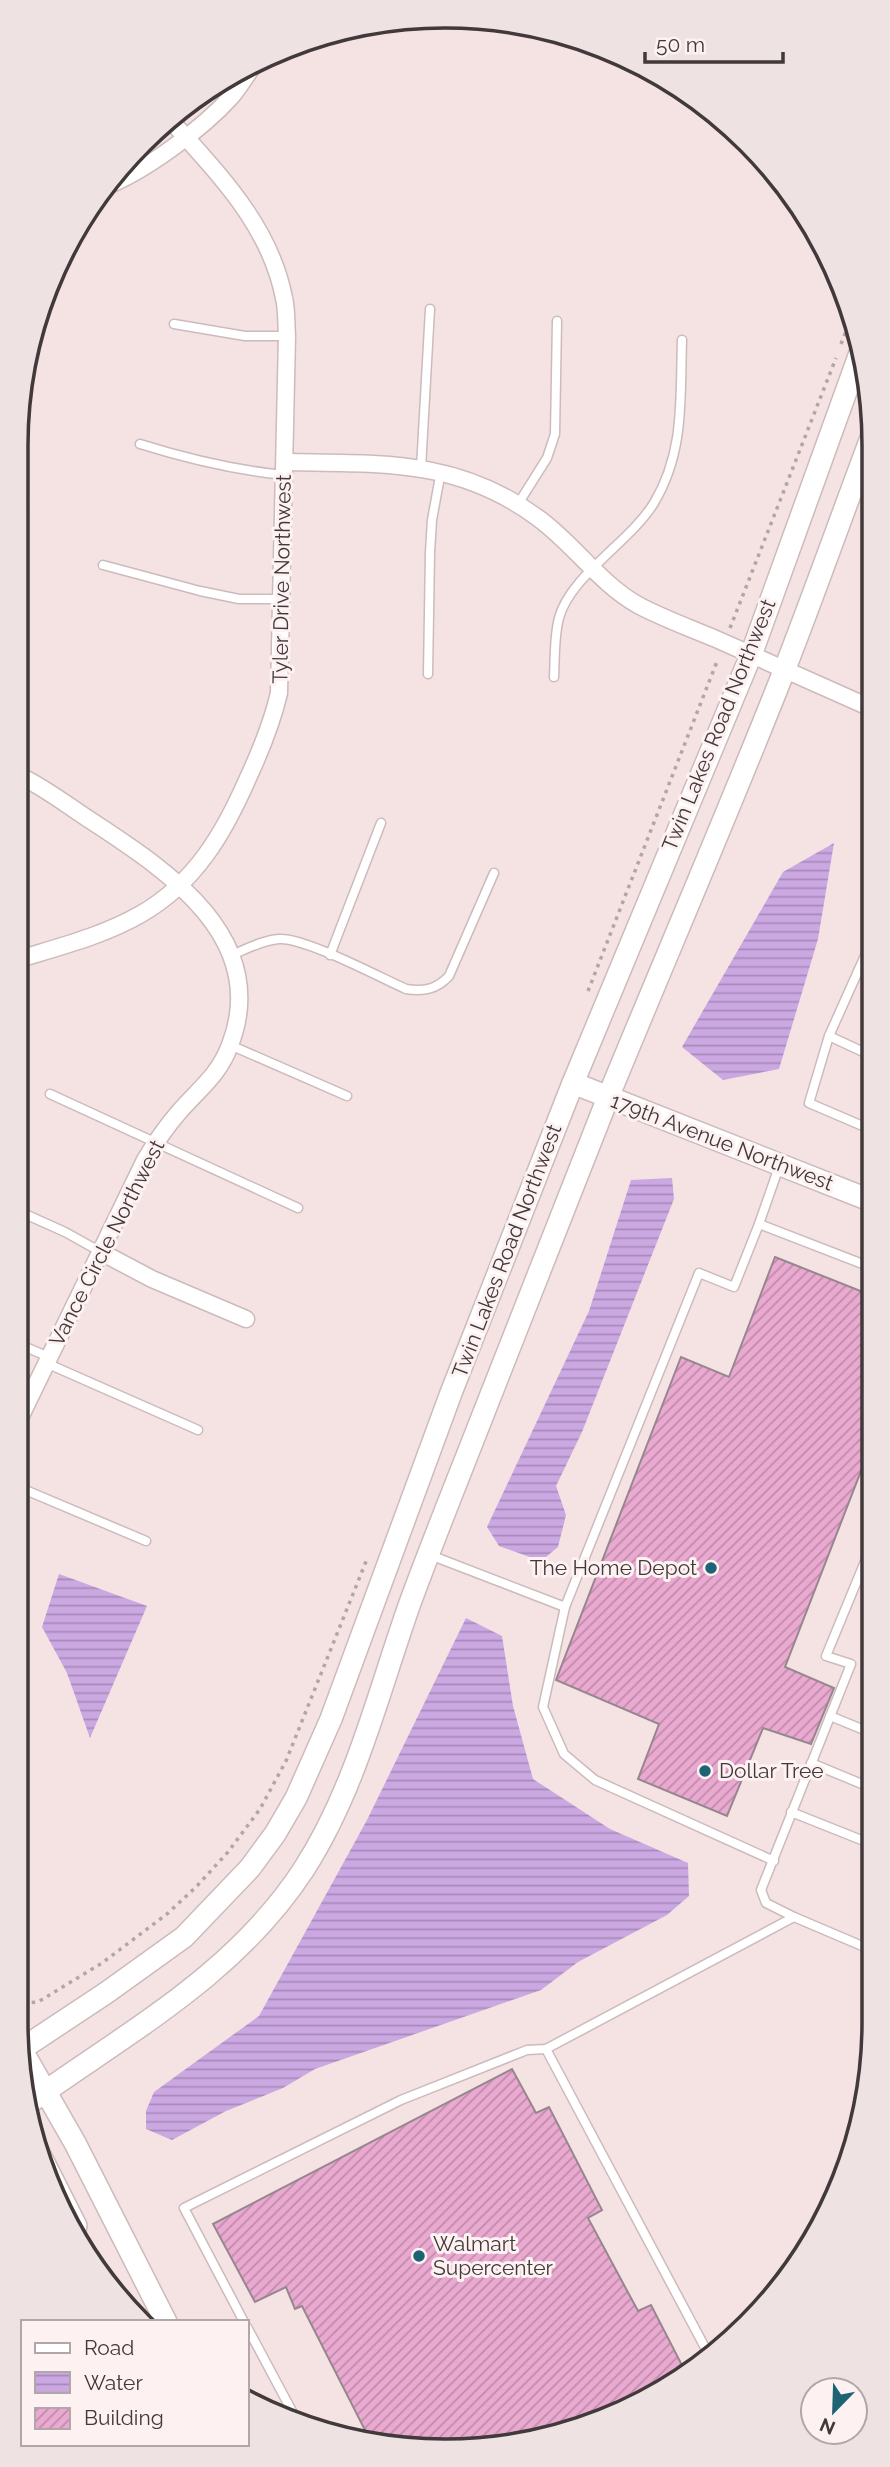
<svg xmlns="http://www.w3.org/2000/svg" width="890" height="2467" viewBox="0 0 890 2467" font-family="Raleway,sans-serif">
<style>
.water{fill:url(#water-rules)}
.building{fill:url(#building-hatch);stroke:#96878f;stroke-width:2}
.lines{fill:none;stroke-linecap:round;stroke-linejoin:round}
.lane-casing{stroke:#cdbbbc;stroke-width:11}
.street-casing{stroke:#cdbbbc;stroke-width:19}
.secondary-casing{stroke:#cdbbbc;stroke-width:24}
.path{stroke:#b3a4a5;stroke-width:3.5;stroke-dasharray:3.5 5;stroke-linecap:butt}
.lane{stroke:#fff;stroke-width:8}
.street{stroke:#fff;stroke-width:16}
.secondary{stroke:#fff;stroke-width:21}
.poi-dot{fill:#1d6374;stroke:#fdf1f2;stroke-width:2.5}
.labels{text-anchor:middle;stroke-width:6;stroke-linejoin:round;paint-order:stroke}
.street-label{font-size:21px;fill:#41393a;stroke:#fdf1f2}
.poi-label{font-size:21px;fill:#41393a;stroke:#fdf1f2;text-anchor:start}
.rim{fill:none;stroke:#41393a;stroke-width:3.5}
</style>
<defs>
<pattern id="water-rules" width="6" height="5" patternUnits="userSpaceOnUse" patternTransform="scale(1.75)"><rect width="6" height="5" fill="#cca8e3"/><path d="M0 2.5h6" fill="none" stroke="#a78ab9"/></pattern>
<pattern id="building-hatch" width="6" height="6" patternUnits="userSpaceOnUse" patternTransform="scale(1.75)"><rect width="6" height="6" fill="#eaa9d0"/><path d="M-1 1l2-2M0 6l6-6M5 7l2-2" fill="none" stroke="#bf8baa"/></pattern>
</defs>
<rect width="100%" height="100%" fill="#f5e2e3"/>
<g class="water">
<path d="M 834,843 L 818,939 L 779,1069 L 723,1080 L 682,1047 L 783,872 Z"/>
<path d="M 672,1178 L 674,1199 L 582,1432 L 556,1486 L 566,1515 L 558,1547 L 541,1561 L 499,1546 L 487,1527 L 589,1311 L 631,1180 Z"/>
<path d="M 59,1574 L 147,1606 L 90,1738 L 67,1673 L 42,1627 Z"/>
<path d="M 466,1618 L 502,1636 L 513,1706 L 533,1779 L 610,1829 L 688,1863 L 689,1896 L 667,1915 L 578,1962 L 541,1990 L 315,2069 L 283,2088 L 226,2111 L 172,2140 L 146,2129 L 146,2111 L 154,2092 L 259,2016 L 367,1820 Z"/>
</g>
<g class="building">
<path d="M 775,1257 L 873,1296 L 873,1440 L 785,1667 L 834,1688 L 811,1744 L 763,1728 L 727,1816 L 638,1779 L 659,1724 L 556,1680 L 681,1357 L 729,1377 Z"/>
<path d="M 512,2069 L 536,2113 L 549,2107 L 602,2210 L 588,2218 L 638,2311 L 651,2305 L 687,2375 L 683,2379 L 529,2443 L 389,2448 L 371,2442 L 302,2306 L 295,2309 L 286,2287 L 255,2302 L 213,2224 Z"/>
</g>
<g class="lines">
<defs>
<g id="lane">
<path d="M 174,324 L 245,336 L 287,336"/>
<path d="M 140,444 C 188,459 234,470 284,475"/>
<path d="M 421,468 L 430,309"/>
<path d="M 518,504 L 547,458 L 555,434 L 557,321"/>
<path d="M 103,565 L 200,591 L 239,599 L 283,599"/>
<path d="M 428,674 L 430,552 L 432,520 L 441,471"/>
<path d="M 554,677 C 555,658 554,637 559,618 C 570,576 630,542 654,503 C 685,451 680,398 682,340"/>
<path d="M 232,955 C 246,949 263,940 279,939 C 304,937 379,977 406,989 C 424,992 437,989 449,976 L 494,873"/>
<path d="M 330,955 L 381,823"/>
<path d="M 829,1036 L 872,940"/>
<path d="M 230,1045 L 347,1096"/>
<path d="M 872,1056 L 829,1036 L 809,1103 L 872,1130"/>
<path d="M 50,1094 L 298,1208"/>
<path d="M 16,1210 L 65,1232 L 101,1252"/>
<path d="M 759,1224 L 780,1164"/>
<path d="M 16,1343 L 49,1357"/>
<path d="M 46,1363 L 198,1430"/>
<path d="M 16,1486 L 146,1541"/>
<path d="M 430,1555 L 565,1607"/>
<path d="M 830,1716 L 874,1734"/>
<path d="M 811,1763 L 874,1789"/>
<path d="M 791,1812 L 874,1845"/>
<path d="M 774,1861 L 595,1780 L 564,1754 L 543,1707 L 565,1607 L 699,1273 L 734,1287 L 759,1224 L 873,1268"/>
<path d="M 794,1917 L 874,1951"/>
<path d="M 546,2049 L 709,2355"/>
<path d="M 244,2322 L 184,2208 L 401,2100 L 527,2050 L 546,2049 L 794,1917 L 766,1903 L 761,1890 L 851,1664 L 826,1656 L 873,1542"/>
<path d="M 247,2327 L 294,2415"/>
</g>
<g id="street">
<path d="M 102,188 C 143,173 202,129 231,97 C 239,88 246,76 253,66"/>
<path d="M 285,462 C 380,464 457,458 538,518 C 574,544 599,583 638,605 C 662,618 690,628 716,639 C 767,662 819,685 871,708"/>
<path d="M 16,774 C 43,786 68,806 93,822 C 168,871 271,939 230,1045 C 219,1075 199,1089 179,1112 C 166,1127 155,1143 145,1160 L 16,1426"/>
<path d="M 16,960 C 58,947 103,936 141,914 C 195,883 224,833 248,778 C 261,750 272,723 279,693 L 287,336 C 286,323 287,310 284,298 C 270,226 220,176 173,123"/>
<path d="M 101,1252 L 152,1279 L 246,1319"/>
</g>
<g id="secondary">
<path d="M 573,1083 L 872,1201"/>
<path d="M 20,2047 L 75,2143 L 166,2322"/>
<path d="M 20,2050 L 106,1993 L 184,1937 L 250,1868 L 275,1834 L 296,1798 L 331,1719 L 451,1393 L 573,1083 L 751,655 L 860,353"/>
<path d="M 29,2103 C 129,2031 235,1975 304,1869 C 356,1788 378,1693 410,1603 C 432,1543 456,1484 479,1425 C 522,1315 565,1205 609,1095 C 667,954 728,813 784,671 C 814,594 842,515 871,438"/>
<path d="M 37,2149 L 76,2226"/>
</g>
</defs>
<use href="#lane" class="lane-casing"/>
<use href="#street" class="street-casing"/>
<use href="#secondary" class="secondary-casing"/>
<g class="path">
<path d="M 841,344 L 850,321"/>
<path d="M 730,628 L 836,358"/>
<path d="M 588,991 L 718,659"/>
<path d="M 16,1998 L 25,2003 L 38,2002 L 102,1963 L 167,1914 L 196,1887 L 228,1852 L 260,1809 L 286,1761 L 367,1559"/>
</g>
<use href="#lane" class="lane"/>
<use href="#street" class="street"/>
<use href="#secondary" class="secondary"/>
</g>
<g class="poi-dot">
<circle cx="711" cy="1568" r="7"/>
<circle cx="705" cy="1771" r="7"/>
<circle cx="419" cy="2256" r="7"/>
</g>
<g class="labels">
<g class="street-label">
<text transform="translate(282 579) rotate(-89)" y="7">Tyler Drive Northwest</text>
<text transform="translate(719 725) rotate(-68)" y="7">Twin Lakes Road Northwest</text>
<text transform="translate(722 1142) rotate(21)" y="7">179th Avenue Northwest</text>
<text transform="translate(107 1243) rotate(-63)" y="7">Vance Circle Northwest</text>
<text transform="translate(507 1251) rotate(-69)" y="7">Twin Lakes Road Northwest</text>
</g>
<g class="poi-label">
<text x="697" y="1575" text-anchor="end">The Home Depot</text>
<text x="719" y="1778">Dollar Tree</text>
<text x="433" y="2251">Walmart<tspan x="433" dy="24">Supercenter</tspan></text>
</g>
</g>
<path d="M0 0H890V2467H0ZM445 28H445A417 417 0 0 1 862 445V2022A417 417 0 0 1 445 2439H445A417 417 0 0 1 28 2022V445A417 417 0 0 1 445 28Z" fill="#eee2e3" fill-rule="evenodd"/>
<path class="rim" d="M445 28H445A417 417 0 0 1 862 445V2022A417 417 0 0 1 445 2439H445A417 417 0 0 1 28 2022V445A417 417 0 0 1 445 28Z"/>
<rect x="21" y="2320" width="228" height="126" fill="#fdf1f2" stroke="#b2a7a8" stroke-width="2"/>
<rect x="35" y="2343" width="35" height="10" fill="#ffffff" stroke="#b2a7a8" stroke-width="2"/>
<text x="84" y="2355" font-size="21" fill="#41393a">Road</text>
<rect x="35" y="2372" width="35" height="21" fill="url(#water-rules)" stroke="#b2a7a8" stroke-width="2"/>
<text x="84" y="2390" font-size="21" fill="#41393a">Water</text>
<rect x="35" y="2408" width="35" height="21" fill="url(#building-hatch)" stroke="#b2a7a8" stroke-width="2"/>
<text x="84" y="2425" font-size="21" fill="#41393a">Building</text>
<g transform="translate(834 2411) rotate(203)"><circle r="33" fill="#fdf1f2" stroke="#b2a7a8" stroke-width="2"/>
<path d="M0-5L12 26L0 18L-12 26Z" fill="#1d6374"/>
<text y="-10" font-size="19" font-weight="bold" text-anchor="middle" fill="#41393a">N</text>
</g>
<path d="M645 52v10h138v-10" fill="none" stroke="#41393a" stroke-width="3.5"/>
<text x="656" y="52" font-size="21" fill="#41393a" stroke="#fdf1f2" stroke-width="5" paint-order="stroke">50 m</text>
</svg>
